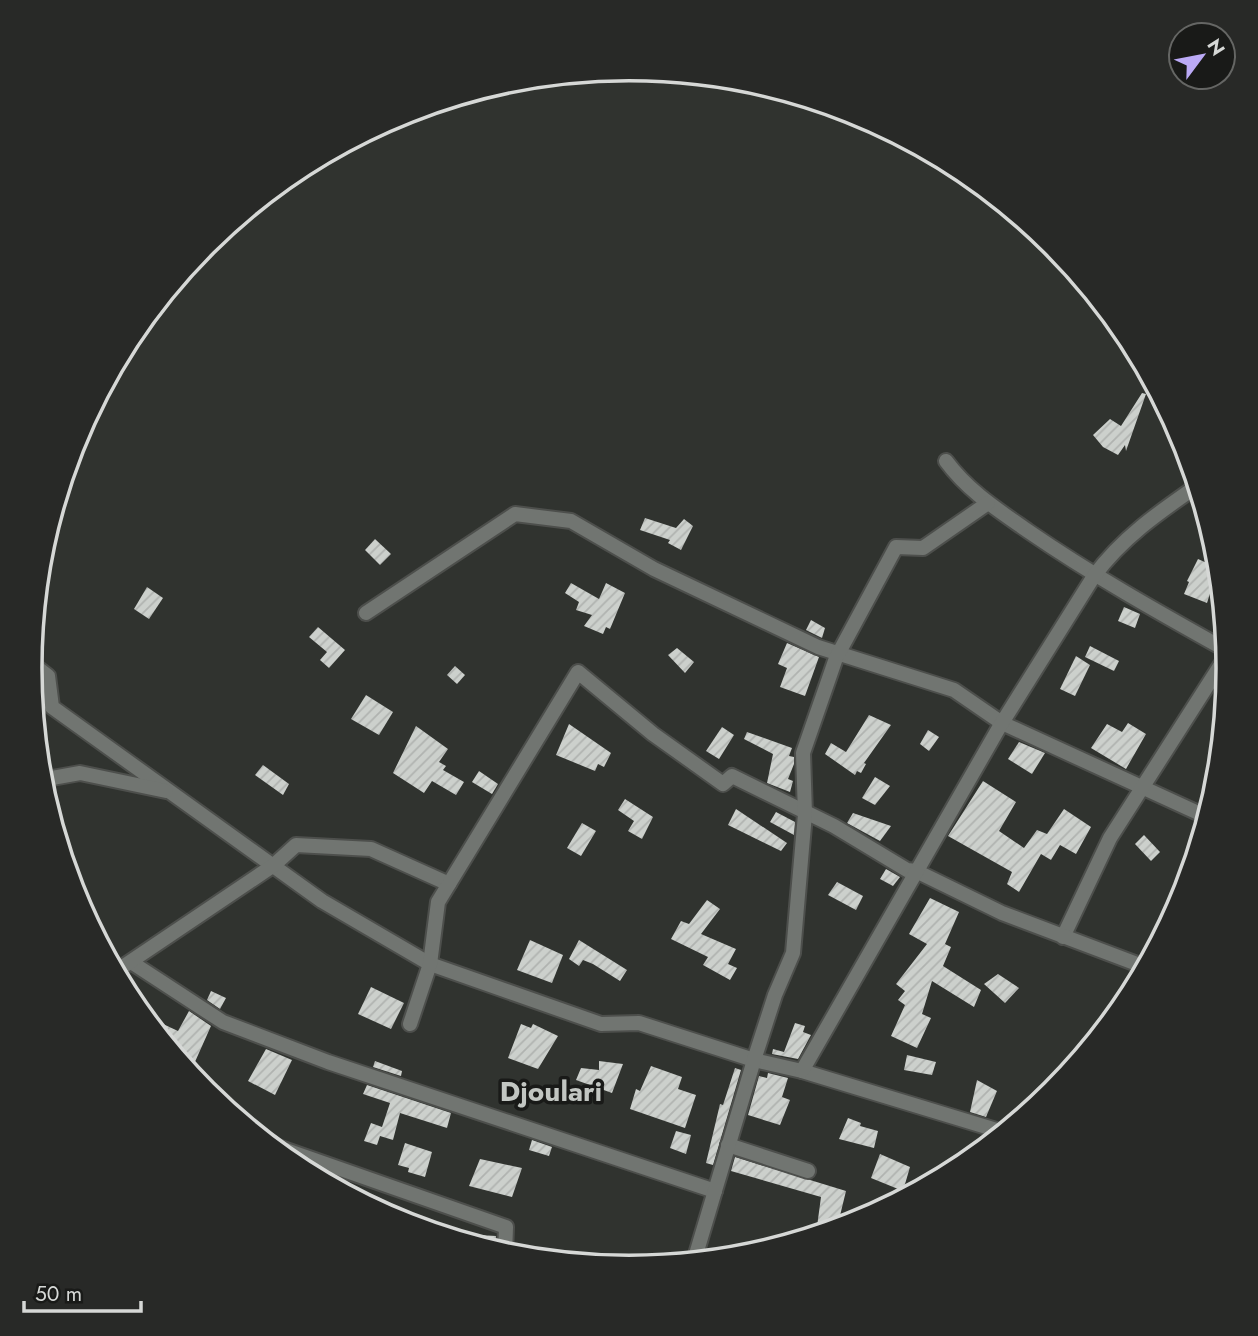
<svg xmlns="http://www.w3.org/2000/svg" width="1258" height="1336" viewBox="0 0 1258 1336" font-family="Jost,sans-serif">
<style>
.building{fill:url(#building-hatch)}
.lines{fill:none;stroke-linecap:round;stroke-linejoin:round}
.street-casing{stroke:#4d4f4c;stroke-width:18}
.street{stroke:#717571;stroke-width:14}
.labels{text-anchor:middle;stroke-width:7;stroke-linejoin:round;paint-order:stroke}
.neighbourhood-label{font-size:28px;font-weight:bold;fill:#c2c6c2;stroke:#191a18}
.rim{fill:none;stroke:#d6d8d6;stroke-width:3.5}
</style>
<defs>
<pattern id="building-hatch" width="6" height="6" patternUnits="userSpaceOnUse" patternTransform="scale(1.75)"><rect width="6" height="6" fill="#ccd0cc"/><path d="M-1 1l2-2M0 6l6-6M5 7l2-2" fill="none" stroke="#b0b3b0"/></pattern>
</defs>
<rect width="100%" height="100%" fill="#30332f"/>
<g class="building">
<path d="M 1142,393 L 1146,394 L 1126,451 L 1125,445 L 1118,455 L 1103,447 L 1093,435 L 1110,419 L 1121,426 Z"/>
<path d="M 645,518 L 676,528 L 684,519 L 693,526 L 681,550 L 668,543 L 670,540 L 640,530 Z"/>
<path d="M 375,539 L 391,554 L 380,565 L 365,550 Z"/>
<path d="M 1198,559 L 1218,568 L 1207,603 L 1184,594 L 1189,582 L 1187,581 Z"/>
<path d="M 571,583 L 599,599 L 606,583 L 625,593 L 610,629 L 606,627 L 603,634 L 584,626 L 592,615 L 576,610 L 579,602 L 565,593 Z"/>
<path d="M 147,587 L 163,598 L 149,619 L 134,609 Z"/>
<path d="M 1124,607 L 1140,614 L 1135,628 L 1118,621 Z"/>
<path d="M 811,620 L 825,628 L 822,638 L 806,630 Z"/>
<path d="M 318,627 L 345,650 L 329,668 L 320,660 L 327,652 L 309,637 Z"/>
<path d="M 787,643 L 819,657 L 805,696 L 780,687 L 787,668 L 778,664 Z"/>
<path d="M 1090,646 L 1119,661 L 1114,671 L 1085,657 Z"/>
<path d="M 677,648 L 694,662 L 685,673 L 668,655 Z"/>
<path d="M 1076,656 L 1090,665 L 1075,696 L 1060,689 Z"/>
<path d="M 455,666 L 465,675 L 457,684 L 447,675 Z"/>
<path d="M 366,695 L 393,712 L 379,735 L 351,719 Z"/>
<path d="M 869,715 L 891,725 L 864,763 L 866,764 L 861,773 L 857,771 L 855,775 L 825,754 L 831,743 L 846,752 Z"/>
<path d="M 1128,723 L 1146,734 L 1126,769 L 1091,748 L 1107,724 L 1122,732 Z"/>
<path d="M 569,724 L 611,753 L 604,767 L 598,764 L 595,771 L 556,755 Z"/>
<path d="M 416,726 L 448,749 L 439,762 L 446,766 L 443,770 L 464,782 L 456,795 L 432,781 L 424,793 L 393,773 Z"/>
<path d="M 722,727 L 734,735 L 719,759 L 706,751 Z"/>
<path d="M 928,730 L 939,737 L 929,751 L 920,744 Z"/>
<path d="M 747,732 L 792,748 L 789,756 L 794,757 L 794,764 L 788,779 L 793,781 L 790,792 L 767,783 L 773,754 L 744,739 Z"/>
<path d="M 1019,742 L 1045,753 L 1032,774 L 1008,759 Z"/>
<path d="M 263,765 L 289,784 L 283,795 L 255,775 Z"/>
<path d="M 479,771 L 498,784 L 492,794 L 472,782 Z"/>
<path d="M 875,777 L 890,786 L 875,805 L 862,798 Z"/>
<path d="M 983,781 L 1016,802 L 999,831 L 1024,848 L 1037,830 L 1047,834 L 1064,809 L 1091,827 L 1076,854 L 1060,845 L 1051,860 L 1041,854 L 1019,892 L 1007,884 L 1012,872 L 948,836 Z"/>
<path d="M 625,799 L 653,817 L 642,839 L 628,831 L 634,821 L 618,810 Z"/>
<path d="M 736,809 L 787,843 L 781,851 L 728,825 Z"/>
<path d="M 776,812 L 795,822 L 794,835 L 770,822 Z"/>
<path d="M 853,813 L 891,826 L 880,841 L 847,823 Z"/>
<path d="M 582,823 L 596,831 L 581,856 L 567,848 Z"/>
<path d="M 1144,835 L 1160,852 L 1151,861 L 1135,844 Z"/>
<path d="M 886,869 L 900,877 L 893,886 L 880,879 Z"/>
<path d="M 837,882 L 863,896 L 856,910 L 828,895 Z"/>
<path d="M 930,898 L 959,912 L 945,944 L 951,947 L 943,966 L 981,990 L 974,1007 L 932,981 L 922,1014 L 931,1018 L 917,1048 L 891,1036 L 905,1005 L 898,1000 L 905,991 L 896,984 L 927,944 L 909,934 Z"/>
<path d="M 707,900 L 720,909 L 701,934 L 736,949 L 728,964 L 737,968 L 730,980 L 703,965 L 708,957 L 671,939 L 681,921 L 689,924 Z"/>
<path d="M 530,940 L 563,955 L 552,983 L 517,970 Z"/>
<path d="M 579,940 L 627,970 L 620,981 L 593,964 L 583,960 L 579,966 L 569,959 Z"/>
<path d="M 998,974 L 1019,988 L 1005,1003 L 984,984 Z"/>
<path d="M 371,987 L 404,1003 L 391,1029 L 358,1014 Z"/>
<path d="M 211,991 L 226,998 L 220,1009 L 207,1000 Z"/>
<path d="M 189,1011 L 211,1026 L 190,1073 L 158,1034 L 163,1024 L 178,1031 Z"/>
<path d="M 795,1023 L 805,1026 L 803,1032 L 811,1035 L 798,1059 L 772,1054 L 773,1049 L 784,1052 Z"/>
<path d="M 521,1024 L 531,1028 L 533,1024 L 558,1036 L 538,1069 L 508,1058 Z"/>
<path d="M 266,1049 L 292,1060 L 275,1095 L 248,1081 Z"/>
<path d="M 907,1055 L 936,1062 L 932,1075 L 904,1070 Z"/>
<path d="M 375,1061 L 402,1071 L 401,1076 L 373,1067 Z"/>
<path d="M 599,1061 L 623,1064 L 612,1093 L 576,1080 L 581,1068 L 599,1070 Z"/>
<path d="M 651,1066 L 682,1077 L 678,1089 L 696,1095 L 685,1128 L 630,1109 L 636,1089 L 640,1091 Z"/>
<path d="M 735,1068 L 741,1070 L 713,1165 L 706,1163 L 720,1104 L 723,1105 Z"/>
<path d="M 768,1073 L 788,1078 L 782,1097 L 790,1100 L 780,1125 L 748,1115 L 759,1076 L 767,1078 Z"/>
<path d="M 977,1080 L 997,1091 L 986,1117 L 970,1112 Z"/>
<path d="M 367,1085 L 451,1113 L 447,1128 L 400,1113 L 393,1140 L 380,1136 L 377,1145 L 364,1141 L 371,1123 L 382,1127 L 390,1103 L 363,1094 Z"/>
<path d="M 848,1118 L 861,1123 L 860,1126 L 878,1131 L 874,1148 L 839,1139 Z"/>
<path d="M 676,1131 L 691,1135 L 686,1154 L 670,1148 Z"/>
<path d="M 532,1140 L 552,1147 L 549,1156 L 529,1150 Z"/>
<path d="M 405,1143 L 432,1152 L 425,1177 L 408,1172 L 409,1168 L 398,1165 Z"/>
<path d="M 880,1154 L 910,1167 L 903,1191 L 871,1178 Z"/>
<path d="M 735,1157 L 846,1191 L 837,1228 L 816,1234 L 821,1197 L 731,1171 Z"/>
<path d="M 480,1159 L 522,1168 L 512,1197 L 469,1186 Z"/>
<path d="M 479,1235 L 496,1236 L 495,1251 L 478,1245 Z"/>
</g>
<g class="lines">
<defs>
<g id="street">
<path d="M 946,461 C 968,491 998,510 1028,531 C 1092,575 1158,612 1226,650"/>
<path d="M 366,613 L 515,514 L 571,521 L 654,569 L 818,647 L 954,690 L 1002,723 L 1207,817"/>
<path d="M 30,662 L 48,676 L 52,707 L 322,901 L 430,964 L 601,1024 L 639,1023 L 754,1060 L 802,1071 L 1003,1132"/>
<path d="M 41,780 L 80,773 L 166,791"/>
<path d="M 1063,937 L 1110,838 L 1227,655"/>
<path d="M 131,962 L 223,1022 L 328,1062 L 715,1191"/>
<path d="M 115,972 L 274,865 L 296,845 L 371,849 L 449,884"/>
<path d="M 410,1024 L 430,964 L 438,902 L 578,672 L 653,734 L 723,784 L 732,776 L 834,826 L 907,870 L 916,871 L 1002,913 L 1145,967"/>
<path d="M 802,1071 L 1000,726 L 1094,576 C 1122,538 1158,513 1197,486"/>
<path d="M 269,1144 L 506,1227 L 505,1254"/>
<path d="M 728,1145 L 808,1171"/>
<path d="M 694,1261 L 754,1060 L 775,995 L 793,953 L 805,814 L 803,753 L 836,658 L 896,547 L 923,548 L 988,503"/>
</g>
</defs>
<use href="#street" class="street-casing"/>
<use href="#street" class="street"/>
</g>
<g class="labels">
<g class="neighbourhood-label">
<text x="551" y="1101">Djoulari</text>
</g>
</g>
<path d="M0 0H1258V1336H0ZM42 668a587 587 0 1 1 1174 0a587 587 0 1 1-1174 0Z" fill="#282927" fill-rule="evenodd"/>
<path class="rim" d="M42 668a587 587 0 1 1 1174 0a587 587 0 1 1-1174 0Z"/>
<g transform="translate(1202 56) rotate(58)"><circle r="33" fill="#191a18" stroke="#656664" stroke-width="2"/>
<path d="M0-5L12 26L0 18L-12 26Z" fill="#bbaaf6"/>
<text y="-10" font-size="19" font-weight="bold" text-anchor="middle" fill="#d6d8d6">N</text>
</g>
<path d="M24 1301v10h117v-10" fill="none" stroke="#d6d8d6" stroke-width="3.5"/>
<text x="35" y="1301" font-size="21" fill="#d6d8d6" stroke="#191a18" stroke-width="5" paint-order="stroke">50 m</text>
</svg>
